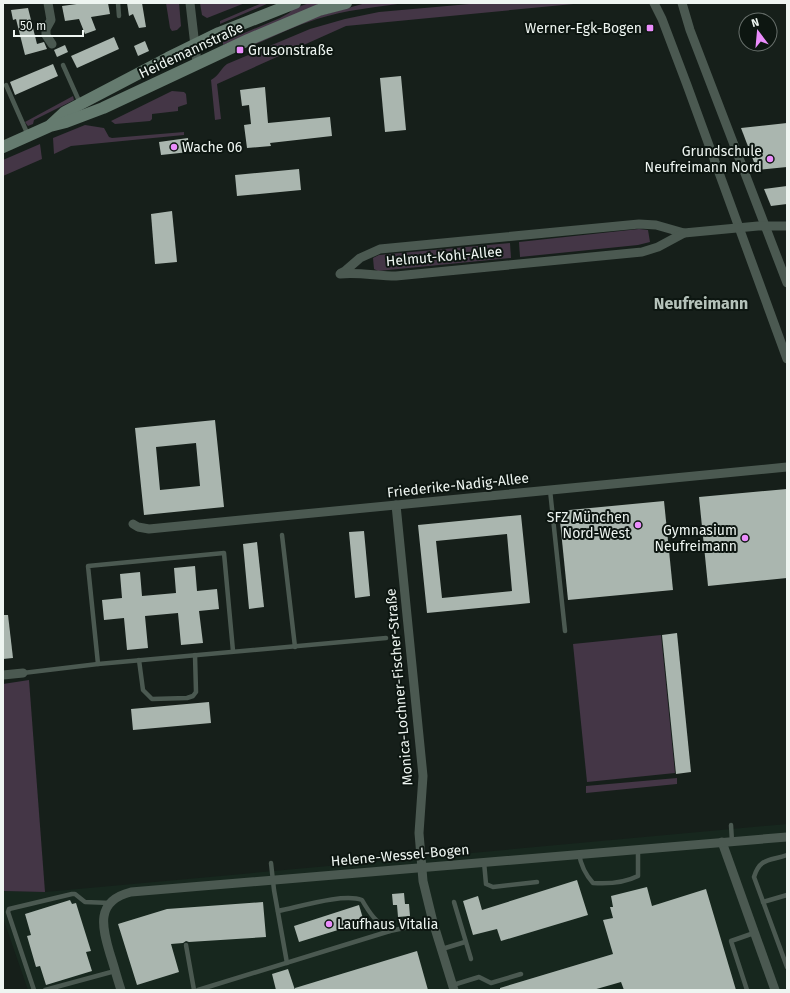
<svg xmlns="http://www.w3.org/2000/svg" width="790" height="993" viewBox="0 0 790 993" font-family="'Fira Sans',sans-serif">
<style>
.built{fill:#17271e}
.green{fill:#443646}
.building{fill:#aab6af;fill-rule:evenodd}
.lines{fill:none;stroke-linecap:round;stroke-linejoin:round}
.lane{stroke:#4b5951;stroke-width:4.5}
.street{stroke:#4b5951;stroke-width:9}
.secondary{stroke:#657b6f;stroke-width:12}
.poi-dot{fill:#eb8dfc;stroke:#0d1611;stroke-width:1.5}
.labels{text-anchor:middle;stroke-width:4;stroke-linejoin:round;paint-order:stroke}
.poi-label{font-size:14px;fill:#eef5f1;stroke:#0d1611;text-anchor:end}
.street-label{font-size:14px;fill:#eef5f1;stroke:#0d1611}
.quarter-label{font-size:16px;font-weight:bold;fill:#b5c2ba;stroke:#0d1611}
</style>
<rect width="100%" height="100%" fill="#161f1a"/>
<path class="built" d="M 787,824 L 787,990 L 28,990 L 3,918 L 3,891 L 45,892 Z"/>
<g class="green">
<path d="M 166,3 L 179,3 L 181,26 L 177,30 L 172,31 L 170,28 Z"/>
<path d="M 200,3 L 245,3 L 207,18 L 202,15 Z"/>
<path d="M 262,3 L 269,3 L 220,24 L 220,21 Z"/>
<path d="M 310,3 L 329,3 L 223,45 L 223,42 L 280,18 L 289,13 L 294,8 Z"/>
<path d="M 366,3 L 405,3 C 376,7 345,10 317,19 C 295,26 273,37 251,46 L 250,44 L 315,17 Z"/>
<path d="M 481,3 L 584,3 L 346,26 L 217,84 L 221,119 L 215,120 L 211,80 C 220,75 220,69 227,64 L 310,29 L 345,19 L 379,12 Z"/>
<path d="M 172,91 L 184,92 L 186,94 L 187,104 L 178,107 L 178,111 L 152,114 L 152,119 L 150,121 L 115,124 L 111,121 Z"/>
<path d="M 73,96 L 74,100 L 34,120 L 33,124 L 28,126 L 25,122 Z"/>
<path d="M 85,125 L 104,128 L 109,137 L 112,138 L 184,132 L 184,135 L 71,146 L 54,154 L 53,138 Z"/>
<path d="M 40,144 L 42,159 L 3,176 L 3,160 Z"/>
<path d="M 639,229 L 648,230 L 650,242 L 638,245 L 520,257 L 519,242 Z"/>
<path d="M 510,243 L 511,258 L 378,271 L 374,269 L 373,258 L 379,255 Z"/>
<path d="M 661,635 L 675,773 L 587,782 L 573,644 Z"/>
<path d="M 29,680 L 45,892 L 3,891 L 3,684 Z"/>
<path d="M 677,778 L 677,784 L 586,793 L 586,786 Z"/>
</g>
<g class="building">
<path d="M 84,3 L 108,3 L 110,14 L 91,17 L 96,30 L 85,34 L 79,19 L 65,21 L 62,6 Z"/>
<path d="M 127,3 L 142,3 L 146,27 L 139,28 L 133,14 L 129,16 Z"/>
<path d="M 28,8 L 37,44 L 44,42 L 47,49 L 25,55 L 16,19 L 13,20 L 11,10 Z"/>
<path d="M 114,37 L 119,49 L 77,68 L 71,56 Z"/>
<path d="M 145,41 L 149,51 L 138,56 L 134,46 Z"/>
<path d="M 65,45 L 68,52 L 57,57 L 54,50 Z"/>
<path d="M 53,64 L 58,76 L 15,95 L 10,82 Z"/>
<path d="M 401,76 L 406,130 L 385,132 L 380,78 Z"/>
<path d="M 265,87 L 268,123 L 330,117 L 332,136 L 270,143 L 271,146 L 247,148 L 244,125 L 251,124 L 249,105 L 242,106 L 240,90 Z"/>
<path d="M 787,123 L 787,167 L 757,170 L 741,128 Z"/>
<path d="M 188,138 L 189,152 L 161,155 L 159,142 Z"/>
<path d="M 299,169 L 301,190 L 237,196 L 235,175 Z"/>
<path d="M 787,186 L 787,204 L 771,206 L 764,189 Z"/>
<path d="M 172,211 L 177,262 L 155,264 L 151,214 Z"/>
<path d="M 215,420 L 224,507 L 144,515 L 135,428 ZM 196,443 L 200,486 L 160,490 L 156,447 Z"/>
<path d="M 787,489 L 787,578 L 708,586 L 699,497 Z"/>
<path d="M 664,501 L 673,590 L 568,600 L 559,511 Z"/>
<path d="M 521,515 L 530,603 L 427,613 L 418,525 ZM 507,534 L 512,591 L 442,598 L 436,541 Z"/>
<path d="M 364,531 L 370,596 L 355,598 L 349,532 Z"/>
<path d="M 257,542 L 264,607 L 249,609 L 243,544 Z"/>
<path d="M 195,566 L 197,591 L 217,589 L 219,609 L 199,611 L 203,643 L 181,645 L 178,613 L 145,616 L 148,648 L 127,650 L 124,618 L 104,620 L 102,600 L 122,598 L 120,574 L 140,572 L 142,596 L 176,593 L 174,568 Z"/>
<path d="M 3,615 L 8,615 L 13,658 L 3,659 Z"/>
<path d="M 677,633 L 691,772 L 676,774 L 662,635 Z"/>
<path d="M 209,702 L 211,723 L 133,730 L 131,709 Z"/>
<path d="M 577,880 L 588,915 L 501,941 L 497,929 L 473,935 L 463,901 L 478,896 L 482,910 Z"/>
<path d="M 647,887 L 652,906 L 706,889 L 736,990 L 624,990 L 621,982 L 593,990 L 500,990 L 500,988 L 613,954 L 603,920 L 613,918 L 610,907 L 613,907 L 611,896 Z"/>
<path d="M 404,893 L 405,904 L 409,904 L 410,916 L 398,917 L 397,905 L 393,905 L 392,894 Z"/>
<path d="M 70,900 L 72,904 L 76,903 L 91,951 L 86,952 L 92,971 L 46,985 L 40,966 L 36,967 L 27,936 L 31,935 L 25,914 Z"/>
<path d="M 263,902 L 266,937 L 189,942 L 186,941 L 183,943 L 171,944 L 179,972 L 137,985 L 118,924 L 167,909 Z"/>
<path d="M 359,905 L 364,922 L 299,942 L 294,926 Z"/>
<path d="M 417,951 L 428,990 L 295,990 L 295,988 Z"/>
<path d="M 288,969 L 295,990 L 276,990 L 272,974 Z"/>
</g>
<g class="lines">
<g class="lane">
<path d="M 118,3 L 119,16"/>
<path d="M 63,65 L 80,103"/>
<path d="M 6,85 L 28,135"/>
<path d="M 550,490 L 565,631"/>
<path d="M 282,535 L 295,647"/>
<path d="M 139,660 L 143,690 L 152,699 L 187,698 L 193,696 L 196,692 L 195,655"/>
<path d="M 98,664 L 88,566 L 224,553 L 233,651"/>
<path d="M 23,673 L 98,664 L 386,638"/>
<path d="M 731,825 L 732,842"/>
<path d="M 579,854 C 581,866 585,874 593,883 C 608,884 624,883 638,876 L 638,849"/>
<path d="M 787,855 C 771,861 760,857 754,877 L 787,967"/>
<path d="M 484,862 L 486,884 L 493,887 L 537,882"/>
<path d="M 271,863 L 274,890 L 287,963"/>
<path d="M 454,902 L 471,959"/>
<path d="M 763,902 L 787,895"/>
<path d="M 278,911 C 299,907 343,893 362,900 C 370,914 376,922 390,931"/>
<path d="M 186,945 L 194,990"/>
<path d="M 442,949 L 465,942"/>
<path d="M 453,985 L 479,977 L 491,983 L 521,974"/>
<path d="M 34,990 L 8,912 L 9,909 L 72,894 L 75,894 L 85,902 L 110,903"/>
<path d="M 45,990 L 115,971"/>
<path d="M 198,990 L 390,931 L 433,922"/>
<path d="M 747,990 L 731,941 L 754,933"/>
</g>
<g class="street">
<path d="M 48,3 L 51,20 L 46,29 L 46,35 L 52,44"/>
<path d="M 190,3 L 197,63"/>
<path d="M 654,3 L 662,19 L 687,85 L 787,359"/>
<path d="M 682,3 L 690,30 L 787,283"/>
<path d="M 341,273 L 345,271 L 360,258 L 380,249 L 639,224 L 656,225 L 684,233"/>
<path d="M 340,274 C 359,272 377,276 396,276 L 642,252 L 658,247 L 684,233 L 758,226 L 787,226"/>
<path d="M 396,505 L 423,776 L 419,833 L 423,881 L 433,922 L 454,990"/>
<path d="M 133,524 L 138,527 L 149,529 L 787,467"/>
<path d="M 3,675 L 23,673"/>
<path d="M 722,842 L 775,990"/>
<path d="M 121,990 C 117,978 114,966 110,954 C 102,927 95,901 131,892 L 787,837"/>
</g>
<g class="secondary">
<path d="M 51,125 L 65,112 L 168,58 L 219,33 L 295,3"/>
<path d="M 3,147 L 50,126 L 66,122 L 103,108 L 248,40 L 319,10 L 346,3"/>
</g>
</g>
<g class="poi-dot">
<rect x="646" y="24" width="8" height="8" rx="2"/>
<rect x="236" y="46" width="8" height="8" rx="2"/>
<circle cx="174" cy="147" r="4"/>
<circle cx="770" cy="159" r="4"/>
<circle cx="638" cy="525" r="4"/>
<circle cx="745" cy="538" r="4"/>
<circle cx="329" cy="924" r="4"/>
</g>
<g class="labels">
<g class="poi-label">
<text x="642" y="33">Werner-Egk-Bogen</text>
<text x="248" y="55" text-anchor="start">Grusonstraße</text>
<text x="182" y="152" text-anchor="start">Wache 06</text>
<text x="762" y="156">Grundschule<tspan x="762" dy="16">Neufreimann Nord</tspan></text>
<text x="630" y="522">SFZ München<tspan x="630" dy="16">Nord-West</tspan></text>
<text x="737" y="535">Gymnasium<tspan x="737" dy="16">Neufreimann</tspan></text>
<text x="337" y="929" text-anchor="start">Laufhaus Vitalia</text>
</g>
<g class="street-label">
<text transform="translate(191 50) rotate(-25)" y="5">Heidemannstraße</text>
<text transform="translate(444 256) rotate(-5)" y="5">Helmut-Kohl-Allee</text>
<text transform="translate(458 485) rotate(-6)" y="5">Friederike-Nadig-Allee</text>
<text transform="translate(399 687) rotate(-95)" y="5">Monica-Lochner-Fischer-Straße</text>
<text transform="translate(400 855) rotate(-5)" y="5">Helene-Wessel-Bogen</text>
</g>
<g class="quarter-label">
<text x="701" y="309">Neufreimann</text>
</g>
</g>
<rect width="790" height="993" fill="none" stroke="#eef5f1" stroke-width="8"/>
<g transform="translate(758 32) rotate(344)"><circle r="19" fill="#0d1611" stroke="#676f6b"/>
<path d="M0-3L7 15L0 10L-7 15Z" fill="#eb8dfc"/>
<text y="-6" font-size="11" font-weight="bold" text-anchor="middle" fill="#eef5f1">N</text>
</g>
<path d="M14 30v6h69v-6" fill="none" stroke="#eef5f1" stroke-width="2"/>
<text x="20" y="30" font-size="12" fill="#eef5f1" stroke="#0d1611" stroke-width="3" paint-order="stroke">50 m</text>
</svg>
